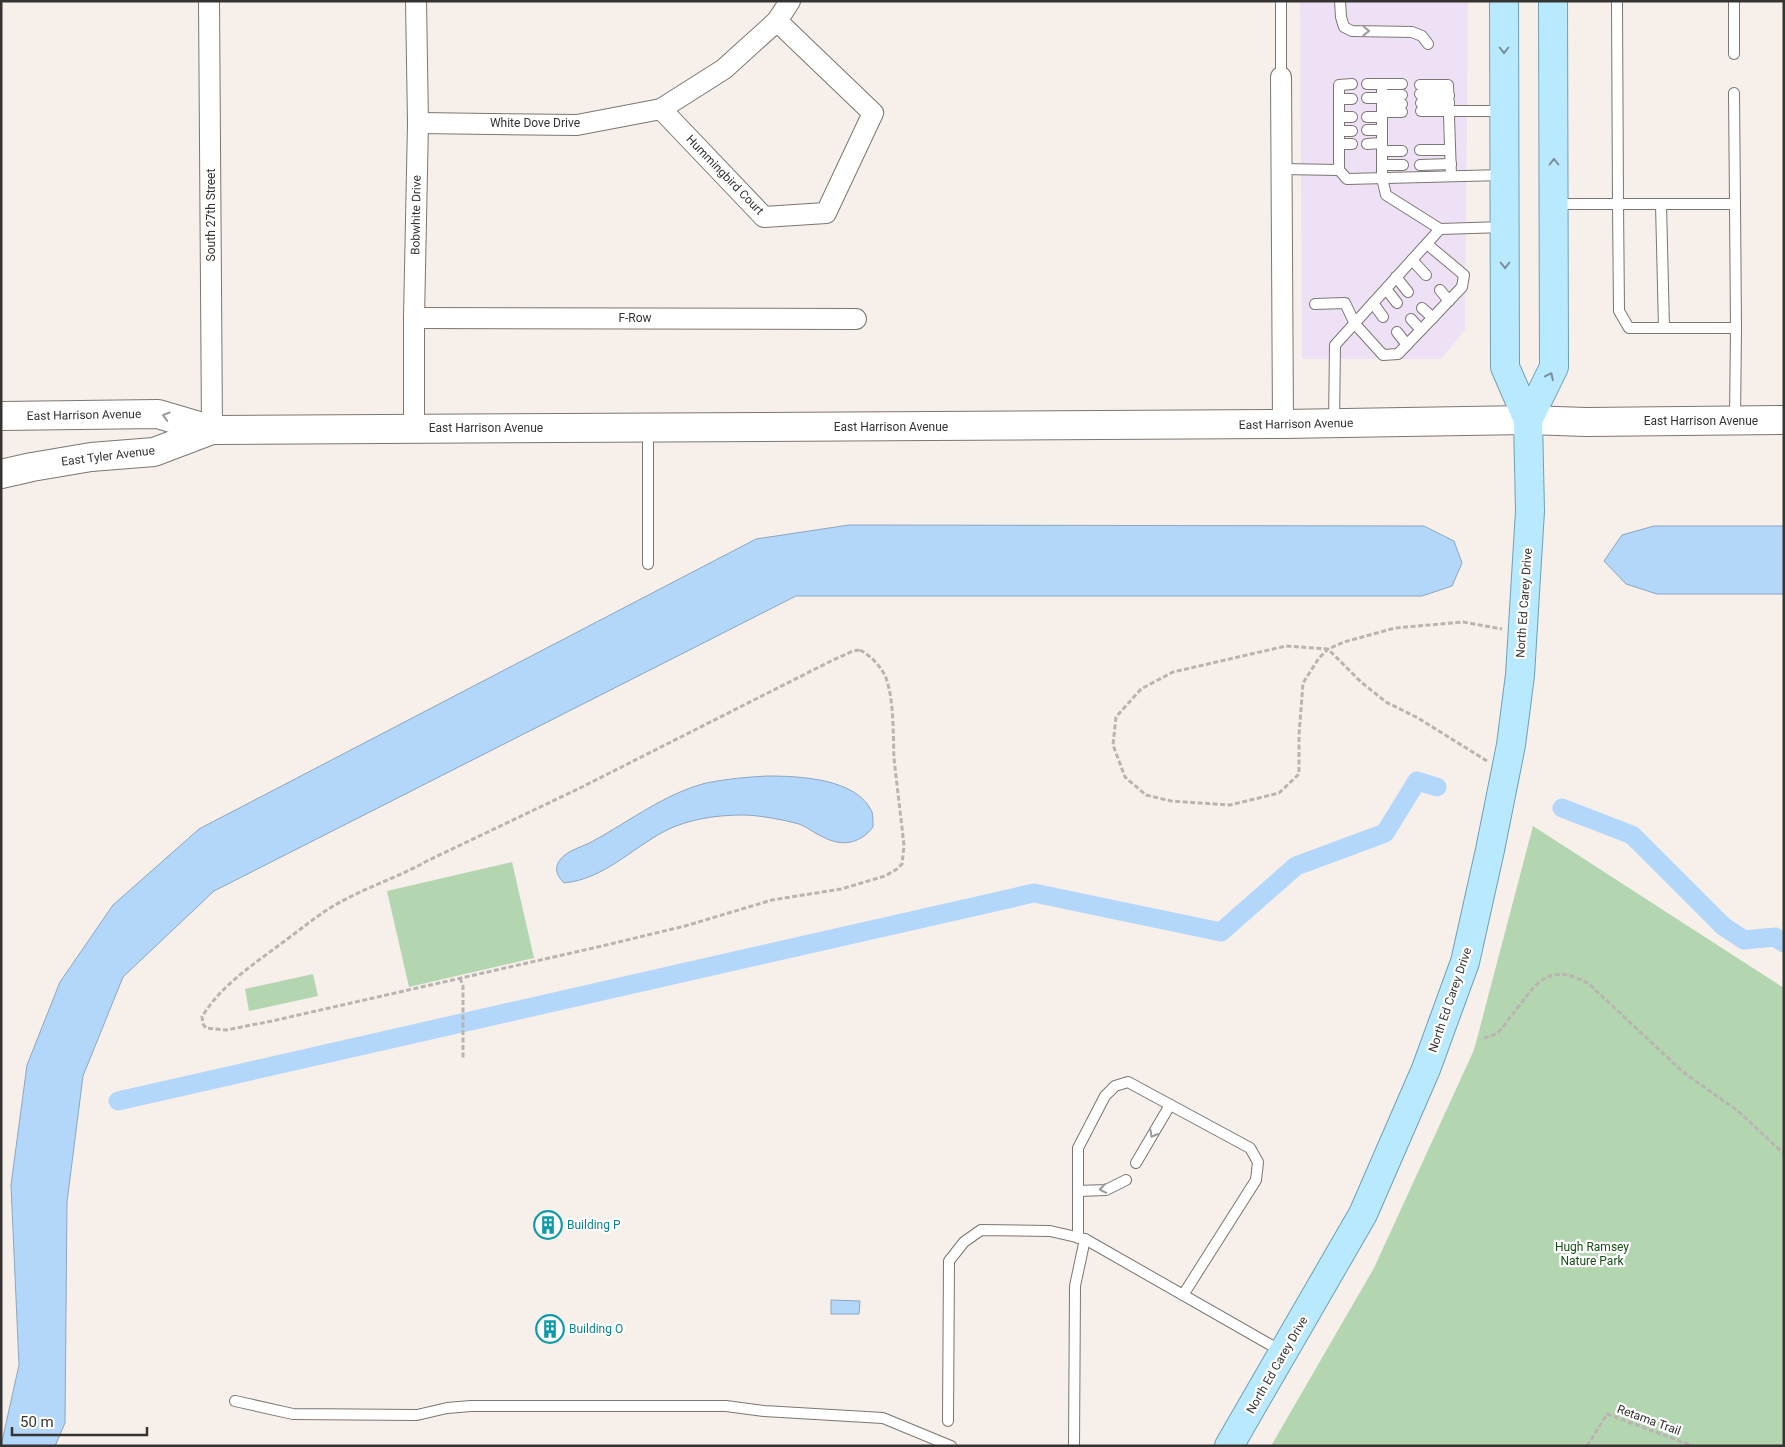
<svg xmlns="http://www.w3.org/2000/svg" width="1785" height="1447" viewBox="0 0 1785 1447" font-family="Roboto,sans-serif">
<style>
.commercial{fill:#eee1f6}
.green{fill:#b3d6b1}
.water{fill:#b2d7fb;stroke:#8da6bf}
.lines{fill:none;stroke-linecap:round;stroke-linejoin:round}
.canal{stroke:#b2d7fb;stroke-width:19}
.service-casing{stroke:#7c7672;stroke-width:12}
.minor-casing{stroke:#7c7672;stroke-width:22}
.secondary-casing{stroke:#7c7672;stroke-width:30}
.primary-casing{stroke:#6da1b6;stroke-width:30}
.path{stroke:#bab4b0;stroke-width:3;stroke-dasharray:5 2.5;stroke-linecap:butt}
.service{stroke:#fff;stroke-width:10}
.minor{stroke:#fff;stroke-width:20}
.secondary{stroke:#fff;stroke-width:28}
.primary{stroke:#b9e9fe;stroke-width:28}
.oneway{stroke:#9a9a98}
.oneway2{stroke:#788e98}
.labels{text-anchor:middle;stroke-width:4.5;stroke-linejoin:round;paint-order:stroke}
.street-label{font-size:12px;fill:#363432;stroke:#fff}
.culture-label{font-size:12px;fill:#0d838f;stroke:#fff;text-anchor:start}
.park-label{font-size:12px;fill:#155015;stroke:#fff}
</style>
<rect width="100%" height="100%" fill="#f6efea"/>
<path class="commercial" d="M 1300,1 L 1468,1 L 1465,330 L 1441,359 L 1302,359 Z"/>
<g class="green">
<path d="M 1533,826 L 1784,988 L 1784,1446 L 1271,1446 L 1374,1268 L 1474,1050 Z"/>
<path d="M 512,862 L 534,958 L 409,987 L 387,891 Z"/>
<path d="M 313,974 L 318,996 L 249,1011 L 245,989 Z"/>
</g>
<g class="water">
<path d="M 849,525 L 1424,526 L 1454,541 L 1462,563 L 1452,586 L 1422,596 L 796,596 L 214,891 L 123,977 L 83,1076 L 67,1202 L 65,1423 L 55,1446 L 1,1446 L 19,1365 L 11,1185 L 27,1065 L 60,982 L 113,905 L 199,829 L 756,539 Z"/>
<path d="M 1654,526 L 1784,526 L 1784,594 L 1657,594 L 1626,584 L 1604,561 L 1622,535 Z"/>
<path d="M 767,776 C 798,776 857,778 872,812 C 873,816 873,822 873,827 C 860,844 842,847 823,837 C 815,834 808,827 799,824 C 784,820 759,815 743,815 C 717,815 688,819 665,831 C 631,849 604,879 564,883 C 558,877 553,869 560,860 C 567,850 583,847 593,841 C 630,821 664,794 706,783 C 726,779 747,777 767,776 Z"/>
<path d="M 831,1300 L 860,1301 L 859,1314 L 831,1314 Z"/>
</g>
<g class="lines">
<g class="canal">
<path d="M 1562,808 L 1632,835 L 1723,926 L 1744,940 L 1775,937 L 1784,943"/>
<path d="M 118,1101 L 1034,893 L 1221,932 L 1296,866 L 1385,833 L 1417,781 L 1437,787"/>
</g>
<defs>
<g id="service">
<path d="M 1340,1 L 1341,17 L 1344,27 L 1352,31 L 1412,32 L 1422,36 L 1428,44"/>
<path d="M 1734,1 L 1734,54"/>
<path d="M 1281,77 L 1281,1"/>
<path d="M 1367,84 L 1402,84"/>
<path d="M 1382,85 L 1382,178 L 1386,195 L 1440,229 L 1504,227"/>
<path d="M 1420,85 L 1448,85 L 1451,176"/>
<path d="M 1734,93 L 1735,204 L 1618,204 L 1619,311 L 1629,328 L 1736,328 L 1735,420"/>
<path d="M 1420,94 L 1449,95"/>
<path d="M 1382,95 L 1402,95"/>
<path d="M 1367,98 L 1382,98"/>
<path d="M 1339,99 L 1352,99"/>
<path d="M 1421,103 L 1449,103"/>
<path d="M 1382,104 L 1402,104"/>
<path d="M 1421,111 L 1503,111"/>
<path d="M 1382,112 L 1402,112"/>
<path d="M 1339,117 L 1352,117"/>
<path d="M 1367,117 L 1382,117"/>
<path d="M 1367,130 L 1382,130"/>
<path d="M 1339,131 L 1352,131"/>
<path d="M 1339,144 L 1352,144"/>
<path d="M 1367,144 L 1382,143"/>
<path d="M 1420,150 L 1450,150"/>
<path d="M 1382,151 L 1402,151"/>
<path d="M 1382,165 L 1403,165"/>
<path d="M 1420,165 L 1451,164"/>
<path d="M 1281,169 L 1339,170 L 1347,179 L 1503,175"/>
<path d="M 1339,170 L 1339,85 L 1352,84"/>
<path d="M 1555,204 L 1618,204 L 1617,1"/>
<path d="M 1661,204 L 1664,328"/>
<path d="M 1735,204 L 1736,328"/>
<path d="M 1412,260 L 1426,275"/>
<path d="M 1396,277 L 1408,292"/>
<path d="M 1386,289 L 1397,303"/>
<path d="M 1440,290 L 1449,301"/>
<path d="M 1373,303 L 1383,317"/>
<path d="M 1315,304 L 1345,303 L 1355,324 L 1383,355 L 1398,354 L 1462,287 L 1464,275 L 1427,244"/>
<path d="M 1422,308 L 1433,318"/>
<path d="M 1411,319 L 1421,330"/>
<path d="M 1397,332 L 1407,345"/>
<path d="M 1334,423 L 1335,345 L 1440,229"/>
<path d="M 648,429 L 648,564"/>
<path d="M 1136,1163 L 1170,1105"/>
<path d="M 1078,1191 L 1106,1190 L 1126,1180"/>
<path d="M 1078,1238 L 1078,1148 L 1105,1096 L 1115,1086 L 1128,1082 L 1250,1148 L 1258,1162 L 1256,1180 L 1183,1295"/>
<path d="M 235,1401 L 293,1414 L 417,1415 L 447,1408 L 471,1406 L 726,1406 L 764,1411 L 883,1418 L 951,1446"/>
<path d="M 948,1421 L 949,1261 L 964,1242 L 981,1230 L 1050,1231 L 1085,1239 L 1283,1352"/>
<path d="M 1074,1446 L 1075,1286 L 1085,1239"/>
</g>
<g id="minor">
<path d="M 209,1 L 212,430"/>
<path d="M 1281,77 L 1283,424"/>
<path d="M 661,109 L 764,217 L 826,213 L 873,113 L 777,21"/>
<path d="M 418,123 L 577,125 L 661,109 L 724,69 L 777,21 L 790,1"/>
<path d="M 414,318 L 856,319"/>
<path d="M 414,428 L 414,318 L 418,123 L 416,1"/>
</g>
<g id="secondary">
<path d="M 1,416 L 158,414 L 212,430 L 1283,424 L 1528,420 L 1586,422 L 1784,420"/>
<path d="M 1,474 L 32,467 L 91,457 L 154,452 L 212,430"/>
</g>
<g id="primary">
<path d="M 1528,420 L 1554,367 L 1553,1"/>
<path d="M 1229,1446 L 1363,1214 L 1426,1069 L 1465,962 L 1490,850 L 1511,745 L 1520,675 L 1530,511 L 1528,420 L 1505,367 L 1504,1"/>
</g>
</defs>
<use href="#service" class="service-casing"/>
<use href="#minor" class="minor-casing"/>
<use href="#secondary" class="secondary-casing"/>
<use href="#primary" class="primary-casing"/>
<g class="path">
<path d="M 860,650 C 871,656 881,666 886,678 C 894,700 893,733 894,758 C 897,787 901,817 904,846 L 902,864 L 897,869 L 885,876 L 841,889 L 772,900 L 685,926 L 602,946 L 272,1021 L 226,1030 L 206,1028 L 203,1024 L 202,1017 C 220,986 254,964 282,943 C 300,930 316,916 335,905 C 364,888 397,878 427,861 L 580,788 L 831,661 L 853,651 Z"/>
<path d="M 1487,761 L 1418,718 L 1386,702 L 1361,682 L 1328,649 L 1286,646 L 1173,672 L 1141,689 L 1116,717 L 1113,745 L 1125,777 L 1146,795 L 1171,801 L 1230,805 L 1279,793 L 1299,774 L 1299,735 L 1303,683 L 1319,658 L 1328,649 L 1344,642 L 1395,628 L 1463,622 L 1502,629"/>
<path d="M 460,978 L 463,986 L 463,1059"/>
<path d="M 1484,1038 C 1487,1037 1492,1036 1495,1034 C 1500,1032 1505,1024 1508,1020 C 1534,989 1544,958 1589,984 L 1683,1072 L 1738,1111 L 1784,1154"/>
<path d="M 1587,1446 L 1607,1414 L 1693,1446"/>
</g>
<use href="#service" class="service"/>
<use href="#minor" class="minor"/>
<use href="#secondary" class="secondary"/>
<use href="#primary" class="primary"/>
</g>
<defs><path id="oneway-chevron" d="M-2-3.5L2.5 0L-2 3.5" fill="none" stroke-width="1.6" stroke-linecap="round" stroke-linejoin="round" transform="scale(1.25)"/></defs>
<g class="oneway">
<use href="#oneway-chevron" transform="translate(1366 31) rotate(1)"/>
<use href="#oneway-chevron" transform="translate(166 416) rotate(-164)"/>
<use href="#oneway-chevron" transform="translate(1153 1134) rotate(120)"/>
<use href="#oneway-chevron" transform="translate(1103 1189) rotate(170)"/>
</g>
<g class="oneway2">
<use href="#oneway-chevron" transform="translate(1504 50) rotate(90)"/>
<use href="#oneway-chevron" transform="translate(1554 162) rotate(-90)"/>
<use href="#oneway-chevron" transform="translate(1505 265) rotate(90)"/>
<use href="#oneway-chevron" transform="translate(1550 376) rotate(-64)"/>
</g>
<defs>
<symbol id="building-ring" viewBox="-11 -11 22 22"><circle r="9.5" fill="#fff" stroke="#0f9aa8" stroke-width="1.5"/><path d="M-4-6H4V6H1V3H-1V6H-4ZM-2.5-4.3h1.7v1.8h-1.7ZM.8-4.3h1.7v1.8H.8ZM-2.5-1h1.7V.8h-1.7ZM.8-1h1.7V.8H.8Z" fill="#0f9aa8"/></symbol>
</defs>
<g fill-rule="evenodd">
<use href="#building-ring" x="532" y="1209" width="32" height="32"/>
<use href="#building-ring" x="534" y="1313" width="32" height="32"/>
</g>
<g class="labels">
<g class="street-label">
<text x="535" y="127">White Dove Drive</text>
<text transform="translate(725 175) rotate(46)" y="4">Hummingbird Court</text>
<text transform="translate(211 215) rotate(-90)" y="4">South 27th Street</text>
<text transform="translate(416 215) rotate(-89)" y="4">Bobwhite Drive</text>
<text x="635" y="322">F-Row</text>
<text transform="translate(84 415) rotate(-1)" y="4">East Harrison Avenue</text>
<text x="1701" y="425">East Harrison Avenue</text>
<text transform="translate(1296 424) rotate(-1)" y="4">East Harrison Avenue</text>
<text x="891" y="431">East Harrison Avenue</text>
<text x="486" y="432">East Harrison Avenue</text>
<text transform="translate(108 456) rotate(-7)" y="4">East Tyler Avenue</text>
<text transform="translate(1524 603) rotate(-86)" y="4">North Ed Carey Drive</text>
<text transform="translate(1450 1000) rotate(-71)" y="4">North Ed Carey Drive</text>
<text transform="translate(1277 1365) rotate(-60)" y="4">North Ed Carey Drive</text>
<text transform="translate(1649 1420) rotate(20)" y="4">Retama Trail</text>
</g>
<g class="culture-label">
<text x="567" y="1229">Building P</text>
<text x="569" y="1333">Building O</text>
</g>
<g class="park-label">
<text x="1592" y="1251">Hugh Ramsey<tspan x="1592" dy="14">Nature Park</tspan></text>
</g>
</g>
<rect width="1785" height="1447" fill="none" stroke="#363432" stroke-width="5"/>
<path d="M12 1427v8h135v-8" fill="none" stroke="#363432" stroke-width="2.5"/>
<text x="20" y="1427" font-size="15" fill="#363432" stroke="#ffffff" stroke-width="4" paint-order="stroke">50 m</text>
</svg>
